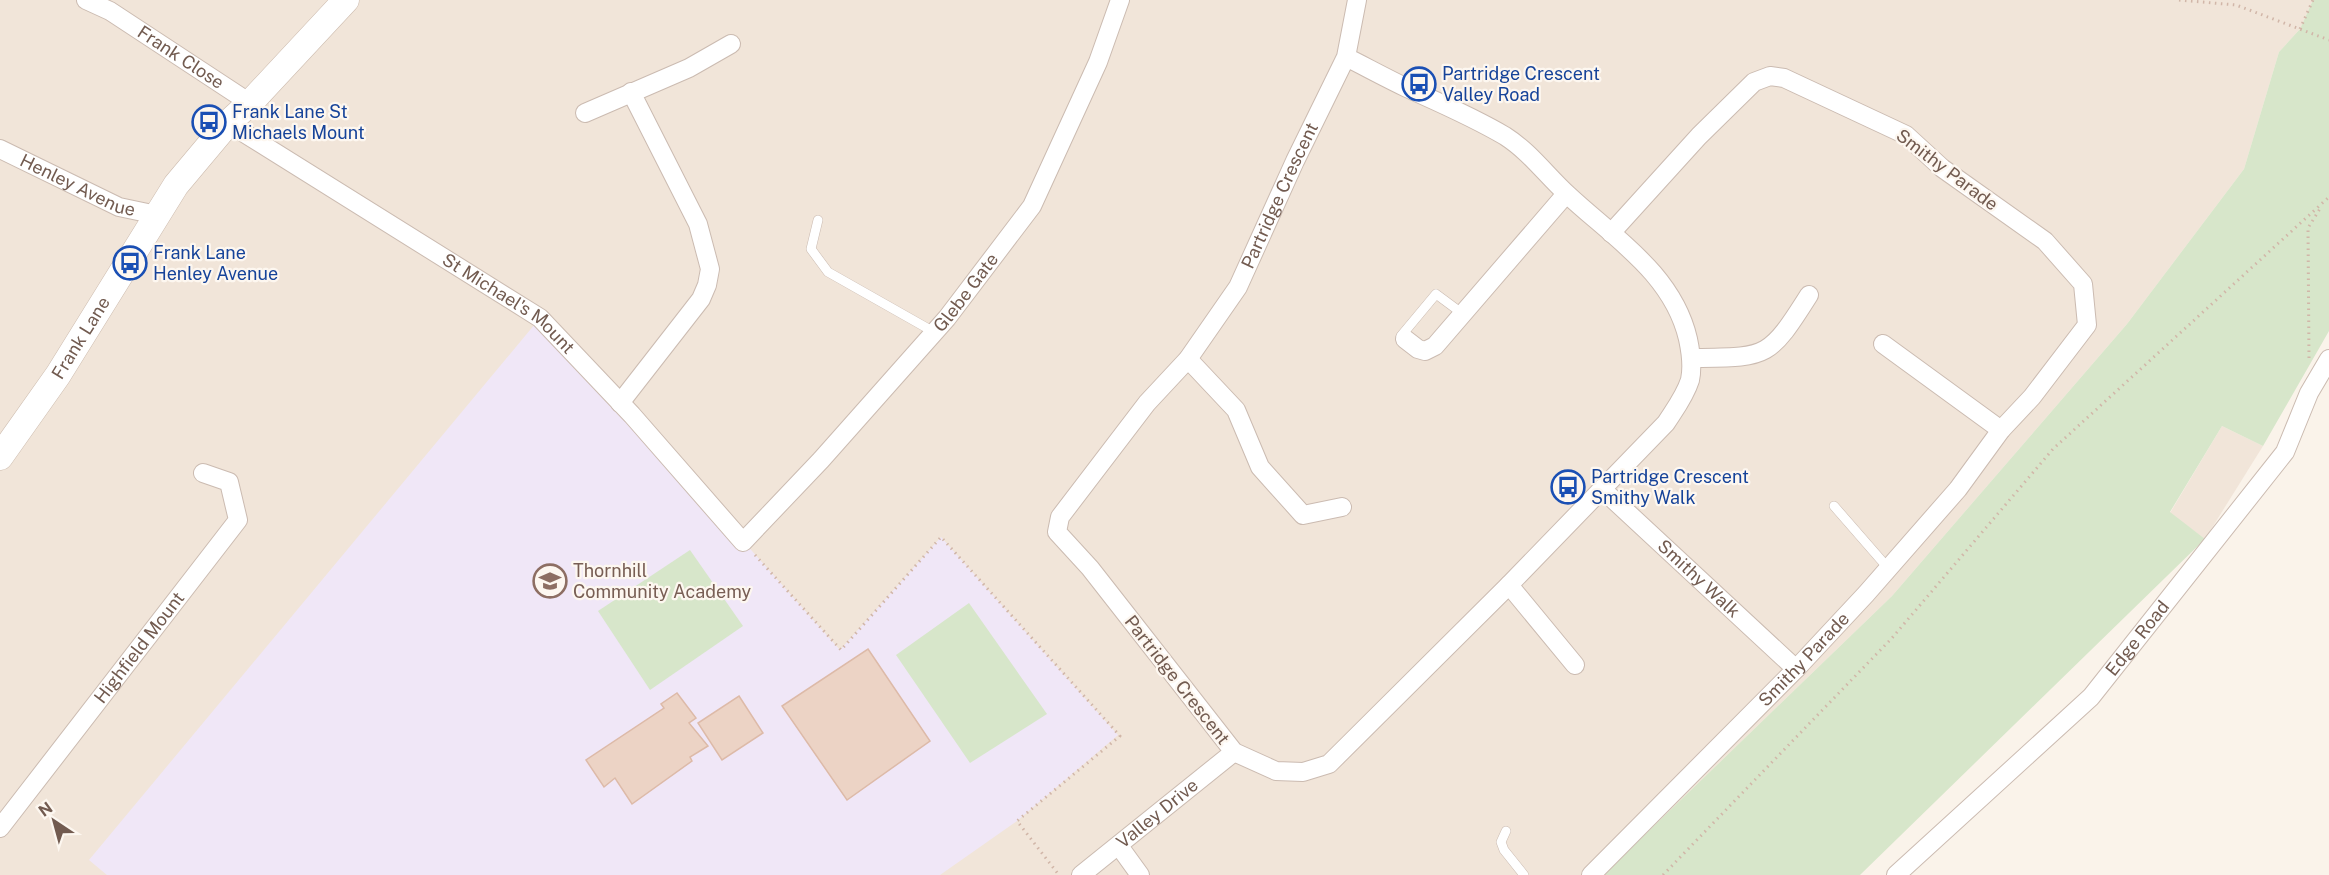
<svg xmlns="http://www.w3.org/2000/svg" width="2329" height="875" viewBox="0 0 2329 875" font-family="'Public Sans',sans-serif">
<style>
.residential{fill:#f1e5d9}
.education{fill:#f0e7f7}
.green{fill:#d7e6ca}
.building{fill:#ecd3c5;stroke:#ddbaa8;stroke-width:1.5}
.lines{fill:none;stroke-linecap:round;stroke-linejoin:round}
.lane-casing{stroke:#cbbbb1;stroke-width:10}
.street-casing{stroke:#cbbbb1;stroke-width:20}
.secondary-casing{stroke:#cdbcaf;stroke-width:27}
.path{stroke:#d1b6a8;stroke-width:3;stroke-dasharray:1.5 4.5;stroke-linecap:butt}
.lane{stroke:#fff;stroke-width:9}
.street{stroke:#fff;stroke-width:18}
.secondary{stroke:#fff;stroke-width:26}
.labels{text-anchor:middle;stroke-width:4.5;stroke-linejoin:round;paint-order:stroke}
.street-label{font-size:18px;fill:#725b50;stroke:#fdf7f0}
.transit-label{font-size:18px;fill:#164399;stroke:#fdf7f0;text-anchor:start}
.education-label{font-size:18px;fill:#785e54;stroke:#fdf7f0;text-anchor:start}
</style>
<rect width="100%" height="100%" fill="#faf3ea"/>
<g class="residential">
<path d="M 0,0 L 2313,0 L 2300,29 L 2279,52 L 2244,169 L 2127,324 L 1892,596 L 1603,875 L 0,875 Z"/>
<path d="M 2222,426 L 2263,446 L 2205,539 L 2170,513 Z"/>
</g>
<path class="education" d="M 540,318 L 664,452 L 840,650 L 941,537 L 1118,735 L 1017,821 L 940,875 L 107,875 L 89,860 Z"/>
<g class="green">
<path d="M 2313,0 L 2329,0 L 2329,331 L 2263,446 L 2222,426 L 2170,512 L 2205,539 L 1860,875 L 1603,875 L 1892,596 L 2127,324 L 2244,169 L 2279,52 L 2300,29 Z"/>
<path d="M 690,550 L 743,626 L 650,690 L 598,611 Z"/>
<path d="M 969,603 L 1047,714 L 970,763 L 896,655 Z"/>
</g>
<g class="building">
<path d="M 868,649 L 930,741 L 847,800 L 782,706 Z"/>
<path d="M 677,693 L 696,718 L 689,723 L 708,746 L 690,757 L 692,761 L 632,804 L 615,778 L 604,787 L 586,760 L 664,708 L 661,704 Z"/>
<path d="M 739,696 L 763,733 L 722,760 L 698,723 Z"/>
</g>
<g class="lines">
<defs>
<g id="lane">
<path d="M 818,220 L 811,249 L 828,272 L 934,332"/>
<path d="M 1404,338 L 1401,336 L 1436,294 L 1463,314"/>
<path d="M 1834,506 L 1888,568"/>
<path d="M 1506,831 L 1501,842 L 1504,850 L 1524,875"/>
</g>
<g id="street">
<path id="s1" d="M 86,0 L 110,11 L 250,103"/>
<path id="s2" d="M 1346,57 C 1366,67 1386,78 1407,88 C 1440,103 1473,117 1505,136 C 1530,152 1547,176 1568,195 C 1614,238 1673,274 1688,339 C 1691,353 1693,366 1690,380 C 1685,396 1675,409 1666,423 L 1509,585 L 1329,764 L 1303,772 L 1276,771 L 1234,752 L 1090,568 L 1057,532 L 1060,517 L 1147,403 L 1188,359 L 1238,287 L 1295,161 L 1346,57 L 1357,0"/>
<path d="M 585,113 L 689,68 L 731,44"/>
<path id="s3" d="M 228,123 L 540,318 L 632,415 L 743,542 L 821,460 L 947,318 L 1032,206 L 1098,62 L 1120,0"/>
<path id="s4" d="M 0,149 L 119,207 L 157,215"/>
<path d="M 1405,339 L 1418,349 L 1425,351 L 1435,346 L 1566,194"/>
<path d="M 1883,344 L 2001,430"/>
<path d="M 1692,358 C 1767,357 1768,360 1809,295"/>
<path d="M 1188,359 L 1236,410 L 1260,467 L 1303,515 L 1342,507"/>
<path d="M 620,403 L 701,299 L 707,285 L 710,269 L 698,224 L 631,92"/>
<path id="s5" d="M 1602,489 L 1796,669"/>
<path d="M 1509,585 L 1575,665"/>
<path id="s6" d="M 0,828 L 238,520 L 229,482 L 203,473"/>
<path d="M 1119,846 L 1140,875"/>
<path id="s7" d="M 1081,875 L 1234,752"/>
<path id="s8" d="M 1591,875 L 1796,669 L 1866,594 L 1958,489 L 2001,430 L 2032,397 L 2087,325 L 2083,284 L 2045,241 L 1942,168 L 1906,135 L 1784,78 L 1770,76 L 1754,82 L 1699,136 L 1611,233"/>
<path id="s9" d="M 1896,875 L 2091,697 L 2285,452 L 2309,393 L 2329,359"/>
</g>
<g id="secondary">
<path id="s10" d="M 0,457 L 58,375 L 176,185 L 228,123 L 250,103 L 346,0"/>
</g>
</defs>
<use href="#lane" class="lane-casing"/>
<use href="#street" class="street-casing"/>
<use href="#secondary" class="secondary-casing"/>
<g class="path">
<path d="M 2179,0 L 2236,5 L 2329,40"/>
<path d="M 2300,29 L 2313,0"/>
<path d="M 2309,358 L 2308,228 L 2321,207"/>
<path d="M 755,555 L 841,650 L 941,537 L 1120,736 L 1017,821 L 1059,875"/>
<path d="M 1663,875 L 1892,638 L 2053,449 L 2329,197"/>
</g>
<use href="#lane" class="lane"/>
<use href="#street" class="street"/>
<use href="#secondary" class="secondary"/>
</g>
<defs>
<symbol id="bus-ring" viewBox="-11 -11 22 22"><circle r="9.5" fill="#fdf7f0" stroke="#1a4fb4" stroke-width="1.5"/><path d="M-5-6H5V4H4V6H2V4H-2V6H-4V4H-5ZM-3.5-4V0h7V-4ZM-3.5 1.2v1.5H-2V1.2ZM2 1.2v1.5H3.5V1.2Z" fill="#1a4fb4"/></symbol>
<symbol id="school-ring" viewBox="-11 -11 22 22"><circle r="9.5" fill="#fdf7f0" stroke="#8d6e63" stroke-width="1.5"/><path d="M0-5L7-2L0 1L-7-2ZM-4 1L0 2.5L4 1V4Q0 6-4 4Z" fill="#8d6e63"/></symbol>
</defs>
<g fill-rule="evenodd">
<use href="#bus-ring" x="1400" y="65" width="38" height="38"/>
<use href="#bus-ring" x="190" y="103" width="38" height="38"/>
<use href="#bus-ring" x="111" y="244" width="38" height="38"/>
<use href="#bus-ring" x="1549" y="468" width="38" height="38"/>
<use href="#school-ring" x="531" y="562" width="38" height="38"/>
</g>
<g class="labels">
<g class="street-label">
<text dy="6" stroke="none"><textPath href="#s1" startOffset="111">Frank Close</textPath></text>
<text transform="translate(1947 170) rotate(37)" y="6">Smithy Parade</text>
<text dy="6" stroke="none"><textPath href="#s4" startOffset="86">Henley Avenue</textPath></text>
<text dy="6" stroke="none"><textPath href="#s2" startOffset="1815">Partridge Crescent</textPath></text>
<text dy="6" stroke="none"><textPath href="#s3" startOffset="1005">Glebe Gate</textPath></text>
<text dy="6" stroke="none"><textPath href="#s3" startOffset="334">St Michael's Mount</textPath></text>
<text dy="6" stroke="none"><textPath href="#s10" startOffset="144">Frank Lane</textPath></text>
<text dy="6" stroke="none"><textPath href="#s5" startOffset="132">Smithy Walk</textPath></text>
<text dy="6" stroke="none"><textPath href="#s9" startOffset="339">Edge Road</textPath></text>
<text dy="6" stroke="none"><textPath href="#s6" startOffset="228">Highfield Mount</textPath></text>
<text dy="6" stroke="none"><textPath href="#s8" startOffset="303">Smithy Parade</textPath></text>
<text transform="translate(1177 680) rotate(52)" y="6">Partridge Crescent</text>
<text dy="6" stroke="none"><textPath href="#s7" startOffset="98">Valley Drive</textPath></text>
</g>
<g class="transit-label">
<text x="1442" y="80">Partridge Crescent<tspan x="1442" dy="21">Valley Road</tspan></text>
<text x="232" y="118">Frank Lane St<tspan x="232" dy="21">Michaels Mount</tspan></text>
<text x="153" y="259">Frank Lane<tspan x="153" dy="21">Henley Avenue</tspan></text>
<text x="1591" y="483">Partridge Crescent<tspan x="1591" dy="21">Smithy Walk</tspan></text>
</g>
<g class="education-label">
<text x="573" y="577">Thornhill<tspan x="573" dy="21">Community Academy</tspan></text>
</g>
</g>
<g transform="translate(54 821) rotate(324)" stroke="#fdf7f0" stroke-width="4.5" paint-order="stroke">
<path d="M0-4.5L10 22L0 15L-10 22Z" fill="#725b50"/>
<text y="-9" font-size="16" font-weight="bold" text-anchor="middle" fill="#725b50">N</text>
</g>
</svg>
